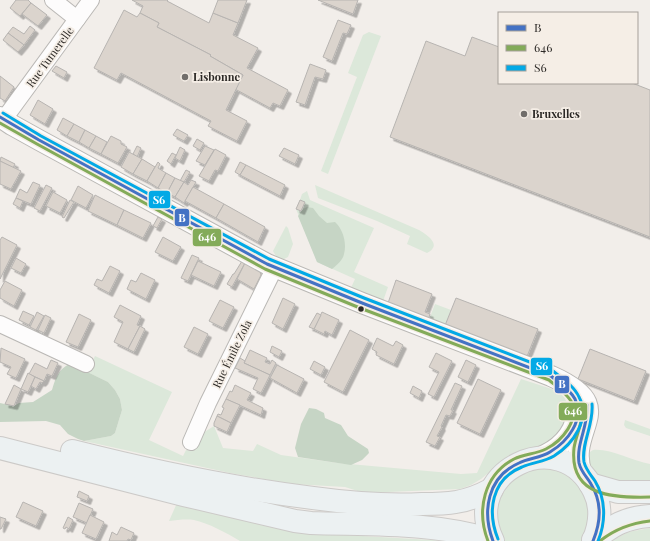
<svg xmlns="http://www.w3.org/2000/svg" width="650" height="541" viewBox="0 0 650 541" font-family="'Playfair Display',serif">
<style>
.green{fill:#dce8da}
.forest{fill:#c6d5c5}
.building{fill:#dbd4cd;stroke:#b7b4b1;filter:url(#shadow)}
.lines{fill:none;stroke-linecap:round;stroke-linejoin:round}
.minor-casing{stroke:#bab8b5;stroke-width:18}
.tertiary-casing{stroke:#bab8b5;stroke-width:22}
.primary-casing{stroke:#cccac8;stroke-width:24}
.minor{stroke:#fdfcfc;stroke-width:16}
.tertiary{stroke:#fdfcfc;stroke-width:20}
.primary{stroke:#ecf1f2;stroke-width:22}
.bus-1-casing{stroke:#f5eee6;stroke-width:6}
.bus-2-casing{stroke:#f5eee6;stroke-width:6}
.bus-3-casing{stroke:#f5eee6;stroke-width:6}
.bus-1{stroke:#4472c4;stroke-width:3}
.bus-2{stroke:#83ab59;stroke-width:3}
.bus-3{stroke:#02a9e6;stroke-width:3}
.poi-dot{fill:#716e6b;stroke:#f5eee6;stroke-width:1.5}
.bus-dot{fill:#2c2926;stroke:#f5eee6;stroke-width:1.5}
.labels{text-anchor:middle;stroke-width:3.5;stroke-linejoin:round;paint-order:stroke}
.street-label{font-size:11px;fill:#2c2926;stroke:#f5eee6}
.poi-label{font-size:11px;font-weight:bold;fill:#2c2926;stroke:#f5eee6;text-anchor:start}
.line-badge{stroke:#f5eee6;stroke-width:1.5}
.badge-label{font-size:11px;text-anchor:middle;font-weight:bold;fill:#fff}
</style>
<defs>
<filter id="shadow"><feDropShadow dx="3.5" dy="3.5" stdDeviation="0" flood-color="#0004"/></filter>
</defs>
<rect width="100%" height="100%" fill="#f2eeea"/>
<g class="green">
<path d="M 369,32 L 381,36 L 328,174 L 321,171 L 357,77 L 348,73 L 363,35 Z"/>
<path d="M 315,185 L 419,230 C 427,235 443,245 427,253 L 407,244 L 410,236 L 377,221 L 318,198 Z"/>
<path d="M 307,191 L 310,200 L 374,228 L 354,272 L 388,287 L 382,304 L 350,290 L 355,279 L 317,262 L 296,209 L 301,211 L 305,203 L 300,200 L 302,194 Z"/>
<path d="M 286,226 L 288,228 L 293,244 L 288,257 L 282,260 L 277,258 L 273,251 Z"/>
<path d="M 435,304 L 451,310 L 444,328 L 428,322 Z"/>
<path d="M 95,356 L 172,392 L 149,440 L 183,456 L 186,450 L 191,451 L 198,436 L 214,426 L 223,448 L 253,451 L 257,444 L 281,455 L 338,463 L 461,474 L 477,473 L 521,379 L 561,392 C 576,413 564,424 555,445 L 517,453 L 508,457 L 481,479 L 471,485 L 460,489 L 364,493 L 345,487 L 292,484 L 230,473 L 84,441 L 111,436 L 115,433 L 122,410 L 120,399 L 115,390 L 108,382 L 87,372 Z"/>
<path d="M 625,420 L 650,429 L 650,436 L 626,428 L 624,425 Z"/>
<path d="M 593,450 C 610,448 632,461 650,464 L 650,483 L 634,485 L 598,478 L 588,467 L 587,454 Z"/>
<path d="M 537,468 L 563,471 L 583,489 L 591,514 L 583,541 L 503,541 L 497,526 L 498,500 L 513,478 Z"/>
<path d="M 177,503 L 345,535 L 450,541 L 240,541 C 227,533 208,523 194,520 C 186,519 177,520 169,521 Z"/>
<path d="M 650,528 L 650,541 L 612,541 L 628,532 Z"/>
</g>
<g class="forest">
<path d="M 307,207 L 313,208 L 319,216 L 327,223 L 335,222 C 343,229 347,243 344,254 C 343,260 337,265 332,269 L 317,262 L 298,216 L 303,209 Z"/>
<path d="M 69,364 L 75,366 L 108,382 L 115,390 L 120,399 L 122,410 L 115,433 L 111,436 L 84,441 L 78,439 L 68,434 L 60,425 L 46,421 L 0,422 L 0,403 L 14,406 L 19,403 L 33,402 L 52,390 C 55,379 58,370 69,364 Z"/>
<path d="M 309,408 L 316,409 L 324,413 L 325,418 L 341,425 L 348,436 L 368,449 L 369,453 L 362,460 L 351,465 L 298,457 L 295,448 L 301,424 Z"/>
</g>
<g class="building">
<path d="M 16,0 L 28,0 L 31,3 L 20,16 L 10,8 Z"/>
<path d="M 132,0 L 168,0 L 167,1 L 209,23 L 213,13 L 238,23 L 233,35 L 258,48 L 247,68 L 288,90 L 280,106 L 273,103 L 270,108 L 235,89 L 243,75 L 210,56 L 211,55 L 157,27 L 159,23 L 140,13 L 143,6 Z"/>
<path d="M 218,0 L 247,0 L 238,23 L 213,13 Z"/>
<path d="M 318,0 L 358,0 L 353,14 Z"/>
<path d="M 31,3 L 47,15 L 38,26 L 22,14 Z"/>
<path d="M 124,10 L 137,17 L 140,13 L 159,23 L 157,27 L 211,55 L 210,56 L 243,75 L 226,110 L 247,121 L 237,141 L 208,126 L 211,121 L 121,73 L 117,80 L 94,68 Z"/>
<path d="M 338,20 L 351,25 L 347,34 L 343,33 L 332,61 L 323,57 Z"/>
<path d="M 30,26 L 35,30 L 24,45 L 8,33 L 13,27 L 24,34 Z"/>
<path d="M 8,33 L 24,45 L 18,52 L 3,40 Z"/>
<path d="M 472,37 L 499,47 L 499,83 L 632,83 L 650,90 L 650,237 L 390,137 L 426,41 L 465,56 Z"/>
<path d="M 310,64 L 326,70 L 323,79 L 315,77 L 305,105 L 296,102 Z"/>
<path d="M 56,66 L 67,72 L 64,78 L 52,71 Z"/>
<path d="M 0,76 L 14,87 L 5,101 L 0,98 Z"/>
<path d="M 38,100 L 53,109 L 45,124 L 30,115 Z"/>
<path d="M 63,118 L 74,124 L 67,136 L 57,130 Z"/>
<path d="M 74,124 L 85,130 L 79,142 L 67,136 Z"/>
<path d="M 177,129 L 188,135 L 184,141 L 173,135 Z"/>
<path d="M 85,130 L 96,136 L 89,148 L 79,142 Z"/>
<path d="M 96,136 L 107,142 L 101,154 L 89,148 Z"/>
<path d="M 111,136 L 121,141 L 121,144 L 127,147 L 118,163 L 101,154 Z"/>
<path d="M 197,139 L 204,143 L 200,150 L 193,146 Z"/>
<path d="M 137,146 L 141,148 L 137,157 L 133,154 Z"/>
<path d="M 205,146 L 214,150 L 205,165 L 196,161 Z"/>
<path d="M 180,147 L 185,150 L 180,161 L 175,158 Z"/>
<path d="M 284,148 L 299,155 L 295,164 L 279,156 Z"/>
<path d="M 215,149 L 226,155 L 218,171 L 215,170 L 209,181 L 199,176 Z"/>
<path d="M 129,152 L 142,159 L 133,174 L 121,167 Z"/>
<path d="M 172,153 L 176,155 L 171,164 L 167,161 Z"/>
<path d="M 1,157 L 15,164 L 13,168 L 0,161 Z"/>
<path d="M 142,159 L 155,167 L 147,181 L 133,174 Z"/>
<path d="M 0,161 L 21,171 L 11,189 L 0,184 Z"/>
<path d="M 158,162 L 160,164 L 158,168 L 166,173 L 158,188 L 147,181 Z"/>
<path d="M 240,162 L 246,165 L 240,175 L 235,172 Z"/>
<path d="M 246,165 L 285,185 L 280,196 L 240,175 Z"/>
<path d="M 186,170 L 190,172 L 184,182 L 180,181 Z"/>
<path d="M 166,173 L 175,178 L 167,193 L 158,188 Z"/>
<path d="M 175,178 L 184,182 L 175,197 L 167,193 Z"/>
<path d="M 191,180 L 196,182 L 184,203 L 175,197 L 184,182 L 188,185 Z"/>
<path d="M 33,182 L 40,185 L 31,204 L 16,198 L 20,189 L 27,193 Z"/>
<path d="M 46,185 L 52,188 L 40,211 L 34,208 Z"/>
<path d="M 78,186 L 93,195 L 86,208 L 71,200 Z"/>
<path d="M 193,187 L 224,204 L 216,218 L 185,201 Z"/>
<path d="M 53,192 L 67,200 L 60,213 L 46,206 Z"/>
<path d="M 95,195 L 124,210 L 117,225 L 88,211 Z"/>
<path d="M 16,198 L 23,201 L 20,208 L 13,204 Z"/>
<path d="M 70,200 L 74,202 L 64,218 L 62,217 Z"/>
<path d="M 300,200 L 305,202 L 301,211 L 296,209 Z"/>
<path d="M 224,204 L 265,227 L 258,242 L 216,218 Z"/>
<path d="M 124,210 L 151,223 L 143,238 L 117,225 Z"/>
<path d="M 158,217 L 162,219 L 157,228 L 153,226 Z"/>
<path d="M 2,237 L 17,245 L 0,279 L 0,240 Z"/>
<path d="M 163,237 L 181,247 L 173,261 L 155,252 Z"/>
<path d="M 192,255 L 199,258 L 188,281 L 181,278 Z"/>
<path d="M 16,258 L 26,264 L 21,273 L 11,268 Z"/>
<path d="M 198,261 L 221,272 L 214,286 L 191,275 Z"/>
<path d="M 242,261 L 245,263 L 232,287 L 227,284 L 233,274 L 234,274 Z"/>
<path d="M 245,263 L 260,271 L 261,275 L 254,289 L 237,279 Z"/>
<path d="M 110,266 L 120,271 L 109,293 L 94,285 L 97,279 L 102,281 Z"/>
<path d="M 141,273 L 155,280 L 146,299 L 127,289 L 131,280 L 136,282 Z"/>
<path d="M 396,280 L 432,294 L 425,312 L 430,314 L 428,321 L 387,306 Z"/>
<path d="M 5,281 L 22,290 L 14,306 L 0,298 L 0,290 Z"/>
<path d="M 283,298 L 295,304 L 283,329 L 272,323 Z"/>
<path d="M 456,298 L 538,329 L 526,359 L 444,328 Z"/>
<path d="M 220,300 L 234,307 L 223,328 L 209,321 Z"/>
<path d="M 120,305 L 141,316 L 137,325 L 140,326 L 128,349 L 114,342 L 123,322 L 114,317 Z"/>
<path d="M 23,311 L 34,316 L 29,325 L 19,320 Z"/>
<path d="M 37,312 L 44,316 L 36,330 L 30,327 Z"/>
<path d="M 322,312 L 339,320 L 332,335 L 325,331 L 324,334 L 314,329 Z"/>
<path d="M 317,313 L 321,315 L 314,329 L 309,327 Z"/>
<path d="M 79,314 L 91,320 L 78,347 L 66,342 Z"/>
<path d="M 45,315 L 51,318 L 44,333 L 38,330 Z"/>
<path d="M 140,326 L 145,329 L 134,352 L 128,349 Z"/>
<path d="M 194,327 L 208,334 L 198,354 L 184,347 Z"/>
<path d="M 350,330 L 369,340 L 343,392 L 324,382 Z"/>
<path d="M 377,338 L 393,346 L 396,341 L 403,345 L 394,364 L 376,355 L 377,352 L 372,349 Z"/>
<path d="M 272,346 L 282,351 L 279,357 L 270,352 Z"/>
<path d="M 1,348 L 25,359 L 16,378 L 7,374 L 11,367 L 0,362 Z"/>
<path d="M 590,349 L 646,371 L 634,401 L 578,379 Z"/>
<path d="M 250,350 L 267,358 L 265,362 L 270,364 L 272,360 L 276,363 L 270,375 L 244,363 Z"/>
<path d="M 436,353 L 452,361 L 434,397 L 428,394 L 439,372 L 429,367 Z"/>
<path d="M 240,358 L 245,361 L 244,363 L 270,375 L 261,393 L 253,389 L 258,378 L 235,368 Z"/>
<path d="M 51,360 L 58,363 L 52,376 L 47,374 L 44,381 L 29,374 L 35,363 L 47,369 Z"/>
<path d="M 466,360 L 476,365 L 468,382 L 458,377 Z"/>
<path d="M 314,361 L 325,367 L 321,375 L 310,369 Z"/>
<path d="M 277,365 L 304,379 L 297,393 L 270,378 Z"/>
<path d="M 28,373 L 35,377 L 28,392 L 21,389 Z"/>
<path d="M 35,377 L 44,381 L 42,383 L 40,382 L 36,389 L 31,386 Z"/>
<path d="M 478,379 L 501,390 L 480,434 L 457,423 Z"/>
<path d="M 455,383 L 462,386 L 451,410 L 453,410 L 450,416 L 446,415 L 441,426 L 442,427 L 437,436 L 440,437 L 435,446 L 426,442 Z"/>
<path d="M 14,385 L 21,389 L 14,406 L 5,404 Z"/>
<path d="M 235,385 L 251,393 L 247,400 L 263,408 L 261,415 L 226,399 L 230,391 L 232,392 Z"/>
<path d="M 413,386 L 422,391 L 419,398 L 410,393 Z"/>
<path d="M 226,399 L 240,405 L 231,423 L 217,416 L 218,414 L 221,415 L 224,408 L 222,407 Z"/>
<path d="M 217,416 L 231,423 L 227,432 L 214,426 L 214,423 Z"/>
<path d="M 79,491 L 89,496 L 87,501 L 77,497 Z"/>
<path d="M 23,502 L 43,511 L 36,526 L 16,517 Z"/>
<path d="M 79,503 L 93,509 L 87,523 L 73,517 Z"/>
<path d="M 90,515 L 104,522 L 96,539 L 82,533 Z"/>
<path d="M 0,517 L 6,519 L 1,529 L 0,529 Z"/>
<path d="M 68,517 L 73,520 L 69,529 L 66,527 L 65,529 L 63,528 Z"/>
<path d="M 121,527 L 134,533 L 131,540 L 128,539 L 127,541 L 109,541 L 112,532 L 117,535 Z"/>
</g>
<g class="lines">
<defs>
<g id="minor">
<path d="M 53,0 L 77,19"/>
<path d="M 4,119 L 91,0"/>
<path d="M 0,324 L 86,364"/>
<path d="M 191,442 L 208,403 L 275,267"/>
</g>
<g id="tertiary">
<path d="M 0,117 L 12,125 L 39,140 L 267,264 L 362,303 L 551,376 C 623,408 565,427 582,474"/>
<path d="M 538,458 C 559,450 573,437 577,415"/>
</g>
<g id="primary">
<path d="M 0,448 L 184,495 L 295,521 L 311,523 C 372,525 433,522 492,540"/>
<path d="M 72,451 C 151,471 232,488 313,498 C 350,503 385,506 422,504 C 433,504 445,504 456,502 C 469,500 481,495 492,489"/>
<path d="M 590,484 L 618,492 L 650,492"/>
<path d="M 593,540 C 614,525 624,518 650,516"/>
<path d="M 493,541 C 459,471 561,422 594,491 C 602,507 600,525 593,541"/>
</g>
</defs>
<use href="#minor" class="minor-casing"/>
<use href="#tertiary" class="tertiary-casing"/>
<use href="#primary" class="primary-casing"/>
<use href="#minor" class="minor"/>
<use href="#tertiary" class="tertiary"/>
<use href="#primary" class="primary"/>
<defs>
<g id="bus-1">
<path d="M 0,117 L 39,140 L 267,264 L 362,303 L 551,376 C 559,383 570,389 575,399 C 585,420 567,442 550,452 C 541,458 529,458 519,463 C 487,477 482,512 493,541"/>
<path d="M 587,405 C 589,425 576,443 579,463 C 581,472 587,477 591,484 C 602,502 601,522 593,541"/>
</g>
<g id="bus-2">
<path d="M 0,123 L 37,144 L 265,269 L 360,308 L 549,380 C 556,386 566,393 571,401 C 580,420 562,441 546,449 C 536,454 524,454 514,459 C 484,475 476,510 488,541"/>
<path d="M 582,407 C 584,422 576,434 574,448 C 569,497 614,498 650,497"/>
<path d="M 600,541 C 615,529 632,523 650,521"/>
</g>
<g id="bus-3">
<path d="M 3,113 L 41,136 L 269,259 L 364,298 L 553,371 C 562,378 574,386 579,397 C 591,419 573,444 554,456 C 544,462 533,462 522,467 C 491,479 487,512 498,539"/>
<path d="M 592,404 C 594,425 581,443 584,462 C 586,470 591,475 595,481 C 606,499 606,522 598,541"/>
</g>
</defs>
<use href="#bus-1" class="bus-1-casing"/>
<use href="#bus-2" class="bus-2-casing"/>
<use href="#bus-3" class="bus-3-casing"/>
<use href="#bus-1" class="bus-1"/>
<use href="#bus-2" class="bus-2"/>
<use href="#bus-3" class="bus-3"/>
</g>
<g class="poi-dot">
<circle cx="185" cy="77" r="4"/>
<circle cx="524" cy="114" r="4"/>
</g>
<circle class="bus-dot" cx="361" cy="309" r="3.5"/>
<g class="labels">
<g class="street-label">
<text transform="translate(50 57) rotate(-54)" y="4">Rue Tumerelle</text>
<text transform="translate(232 354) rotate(-64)" y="4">Rue Émile Zola</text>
</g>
<g class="poi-label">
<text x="193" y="81">Lisbonne</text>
<text x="532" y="118">Bruxelles</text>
</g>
</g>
<g class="line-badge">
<rect x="148" y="190" width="23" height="19" rx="4" fill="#02a9e6"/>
<rect x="174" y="208" width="16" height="19" rx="4" fill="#4472c4"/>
<rect x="192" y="228" width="30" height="19" rx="4" fill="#83ab59"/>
<rect x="530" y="357" width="23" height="19" rx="4" fill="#02a9e6"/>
<rect x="554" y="375" width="16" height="19" rx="4" fill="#4472c4"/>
<rect x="558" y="402" width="30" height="19" rx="4" fill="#83ab59"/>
</g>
<g class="badge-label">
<text x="159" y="204">S6</text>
<text x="182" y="222">B</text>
<text x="207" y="241">646</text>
<text x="542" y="370">S6</text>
<text x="562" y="388">B</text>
<text x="573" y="415">646</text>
</g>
<rect x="498" y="12" width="140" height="72" fill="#f5eee6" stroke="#a59f99"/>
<rect x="506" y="25" width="20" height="6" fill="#4472c4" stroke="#a59f99"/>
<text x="534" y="32" font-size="12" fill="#2c2926">B</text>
<rect x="506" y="45" width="20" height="6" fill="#83ab59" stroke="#a59f99"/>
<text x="534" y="52" font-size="12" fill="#2c2926">646</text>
<rect x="506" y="65" width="20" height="6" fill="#02a9e6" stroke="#a59f99"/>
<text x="534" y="72" font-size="12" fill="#2c2926">S6</text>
</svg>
